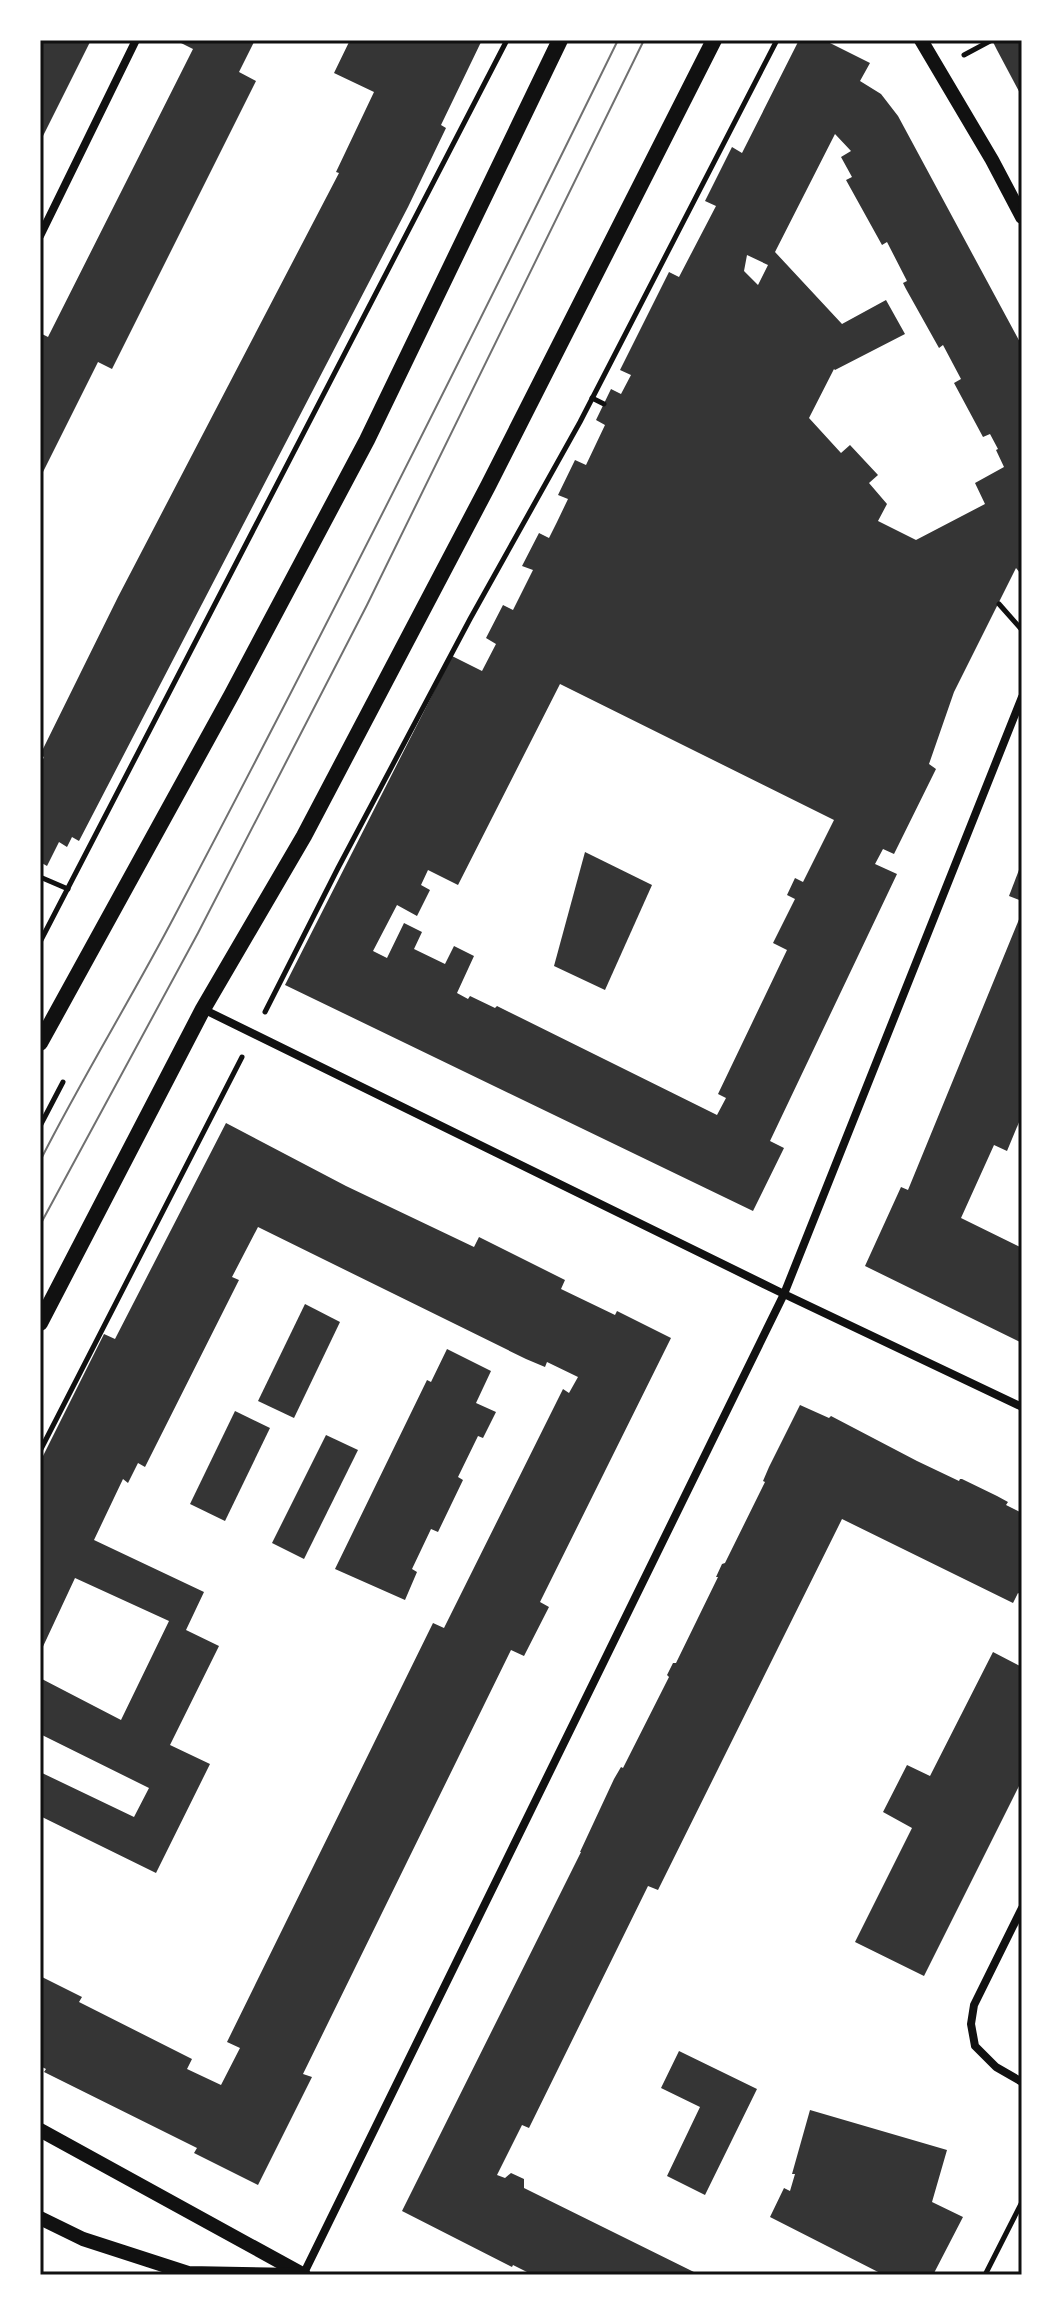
<svg xmlns="http://www.w3.org/2000/svg" width="1062" height="2315" viewBox="0 0 1062 2315" font-family="Roboto,sans-serif">
<style>
.building{fill:#353535;fill-rule:evenodd}
.lines{fill:none;stroke-linecap:round;stroke-linejoin:round}
.path{stroke:#111;stroke-width:5}
.minor{stroke:#111;stroke-width:8}
.tertiary{stroke:#111;stroke-width:14}
.secondary{stroke:#111;stroke-width:16}
.tram{stroke:#707070;stroke-width:2}
.neatline{fill:none;stroke:#111;stroke-width:3}
</style>
<rect width="100%" height="100%" fill="#fff"/>
<g class="building">
<path d="M 40,40 L 91,40 L 40,142 Z"/>
<path d="M 175,40 L 255,40 L 239,72 L 256,81 L 112,369 L 98,362 L 40,478 L 40,333 L 48,337 L 193,49 Z"/>
<path d="M 350,40 L 482,40 L 441,125 L 446,128 L 408,207 L 79,841 L 72,837 L 67,847 L 59,842 L 47,866 L 40,862 L 40,766 L 44,757 L 40,755 L 118,597 L 339,173 L 336,172 L 374,92 L 334,73 Z"/>
<path d="M 799,40 L 824,40 L 870,63 L 860,81 L 881,94 L 898,116 L 1022,346 L 1022,572 L 1020,573 L 1016,568 L 954,692 L 929,764 L 936,769 L 894,854 L 883,849 L 875,864 L 897,874 L 770,1141 L 784,1148 L 753,1211 L 285,985 L 452,656 L 482,671 L 496,644 L 486,638 L 503,605 L 513,610 L 533,570 L 522,566 L 539,533 L 549,538 L 557,522 L 568,499 L 558,495 L 575,460 L 586,465 L 605,425 L 596,420 L 611,389 L 621,394 L 631,375 L 620,370 L 669,272 L 679,277 L 716,206 L 705,201 L 732,147 L 742,153 ZM 835,134 L 851,151 L 841,157 L 852,177 L 846,180 L 882,245 L 887,242 L 907,281 L 903,283 L 906,289 L 939,348 L 943,345 L 961,379 L 954,383 L 983,437 L 990,434 L 998,449 L 996,450 L 1004,467 L 975,483 L 985,504 L 916,540 L 878,521 L 887,504 L 869,483 L 878,475 L 850,445 L 841,453 L 809,418 L 834,369 L 835,370 L 905,334 L 886,300 L 842,324 L 775,252 ZM 747,255 L 768,265 L 758,285 L 744,271 ZM 560,684 L 834,820 L 803,882 L 795,878 L 787,895 L 795,899 L 773,943 L 787,950 L 718,1094 L 726,1098 L 717,1115 L 497,1006 L 495,1008 L 470,996 L 468,999 L 457,993 L 474,956 L 454,946 L 445,964 L 414,949 L 422,932 L 404,923 L 387,958 L 373,951 L 397,905 L 417,916 L 430,890 L 421,885 L 428,870 L 458,885 Z"/>
<path d="M 992,40 L 1022,40 L 1022,97 L 997,50 Z"/>
<path d="M 585,852 L 652,885 L 605,990 L 554,966 Z"/>
<path d="M 1022,862 L 1022,901 L 1009,896 Z"/>
<path d="M 1022,912 L 1022,1115 L 1007,1151 L 994,1145 L 961,1218 L 1022,1248 L 1022,1343 L 865,1266 L 901,1187 L 908,1190 Z"/>
<path d="M 226,1123 L 346,1186 L 474,1247 L 479,1237 L 565,1280 L 561,1289 L 615,1315 L 617,1311 L 671,1338 L 540,1602 L 549,1607 L 524,1656 L 511,1650 L 303,2074 L 312,2077 L 258,2185 L 194,2153 L 197,2148 L 44,2072 L 46,2069 L 40,2066 L 40,1976 L 82,1997 L 79,2002 L 192,2059 L 187,2069 L 221,2085 L 240,2048 L 227,2042 L 433,1623 L 444,1628 L 563,1389 L 569,1393 L 578,1377 L 547,1362 L 545,1367 L 526,1359 L 258,1227 L 232,1277 L 239,1280 L 145,1467 L 138,1463 L 128,1483 L 123,1479 L 94,1540 L 204,1592 L 186,1630 L 219,1646 L 170,1745 L 210,1764 L 156,1873 L 40,1816 L 40,1772 L 134,1817 L 149,1788 L 40,1734 L 40,1678 L 121,1720 L 169,1621 L 75,1578 L 40,1653 L 40,1462 L 104,1334 L 115,1339 Z"/>
<path d="M 305,1304 L 340,1322 L 294,1418 L 258,1401 Z"/>
<path d="M 447,1349 L 491,1371 L 476,1403 L 496,1412 L 483,1438 L 478,1436 L 458,1477 L 463,1480 L 438,1532 L 431,1529 L 412,1569 L 417,1572 L 405,1600 L 335,1569 L 427,1380 L 431,1382 Z"/>
<path d="M 800,1405 L 829,1418 L 831,1416 L 917,1461 L 959,1481 L 960,1479 L 962,1479 L 997,1496 L 1008,1502 L 1006,1505 L 1022,1513 L 1022,1595 L 1018,1593 L 1013,1603 L 842,1519 L 658,1890 L 648,1886 L 529,2128 L 522,2125 L 497,2175 L 505,2178 L 511,2173 L 524,2179 L 524,2188 L 700,2275 L 533,2275 L 513,2265 L 512,2267 L 402,2211 L 581,1852 L 580,1852 L 614,1779 L 621,1767 L 623,1768 L 669,1677 L 667,1675 L 673,1663 L 676,1663 L 718,1577 L 716,1577 L 722,1564 L 725,1563 L 765,1482 L 763,1481 L 769,1467 Z"/>
<path d="M 235,1411 L 270,1428 L 225,1521 L 190,1504 Z"/>
<path d="M 326,1435 L 358,1450 L 304,1559 L 272,1543 Z"/>
<path d="M 993,1652 L 1022,1667 L 1022,1780 L 924,1976 L 855,1942 L 912,1828 L 883,1812 L 907,1765 L 930,1776 Z"/>
<path d="M 679,2051 L 757,2089 L 705,2195 L 667,2176 L 700,2107 L 661,2088 Z"/>
<path d="M 810,2110 L 947,2150 L 932,2202 L 963,2217 L 933,2275 L 884,2275 L 770,2217 L 784,2188 L 790,2191 L 795,2174 L 792,2174 Z"/>
</g>
<g class="lines">
<g class="path">
<path d="M 964,55 L 992,40"/>
<path d="M 592,398 L 604,404"/>
<path d="M 999,604 L 1022,630"/>
<path d="M 40,877 L 68,889"/>
<path d="M 40,942 L 507,40"/>
<path d="M 265,1012 L 338,868 L 470,619 L 580,422 L 777,40"/>
<path d="M 40,1126 L 63,1082"/>
<path d="M 40,1451 L 242,1057"/>
<path d="M 985,2275 L 1022,2202"/>
</g>
<g class="minor">
<path d="M 40,236 L 136,40"/>
<path d="M 203,1009 L 784,1294 L 1022,1407"/>
<path d="M 1022,1908 L 974,2005 L 971,2024 L 975,2046 L 996,2067 L 1022,2082"/>
<path d="M 303,2275 L 784,1294 L 1022,697"/>
</g>
<g class="tertiary">
<path d="M 921,40 L 992,160 L 1022,217"/>
<path d="M 40,2130 L 304,2275"/>
<path d="M 40,2218 L 83,2239 L 188,2273 L 299,2275"/>
</g>
<g class="secondary">
<path d="M 40,1043 L 232,694 L 367,440 L 560,40"/>
<path d="M 40,1323 L 203,1009 L 304,836 L 488,486 L 714,40"/>
</g>
<g class="tram">
<path d="M 40,1161 C 82,1078 131,999 174,917 C 327,627 474,334 618,40"/>
<path d="M 40,1225 L 198,933 L 367,605 L 644,40"/>
</g>
</g>
<rect width="1062" height="2315" fill="none" stroke="#ffffff" stroke-width="84"/>
<rect x="42" y="42" width="978" height="2231" class="neatline"/>
</svg>
